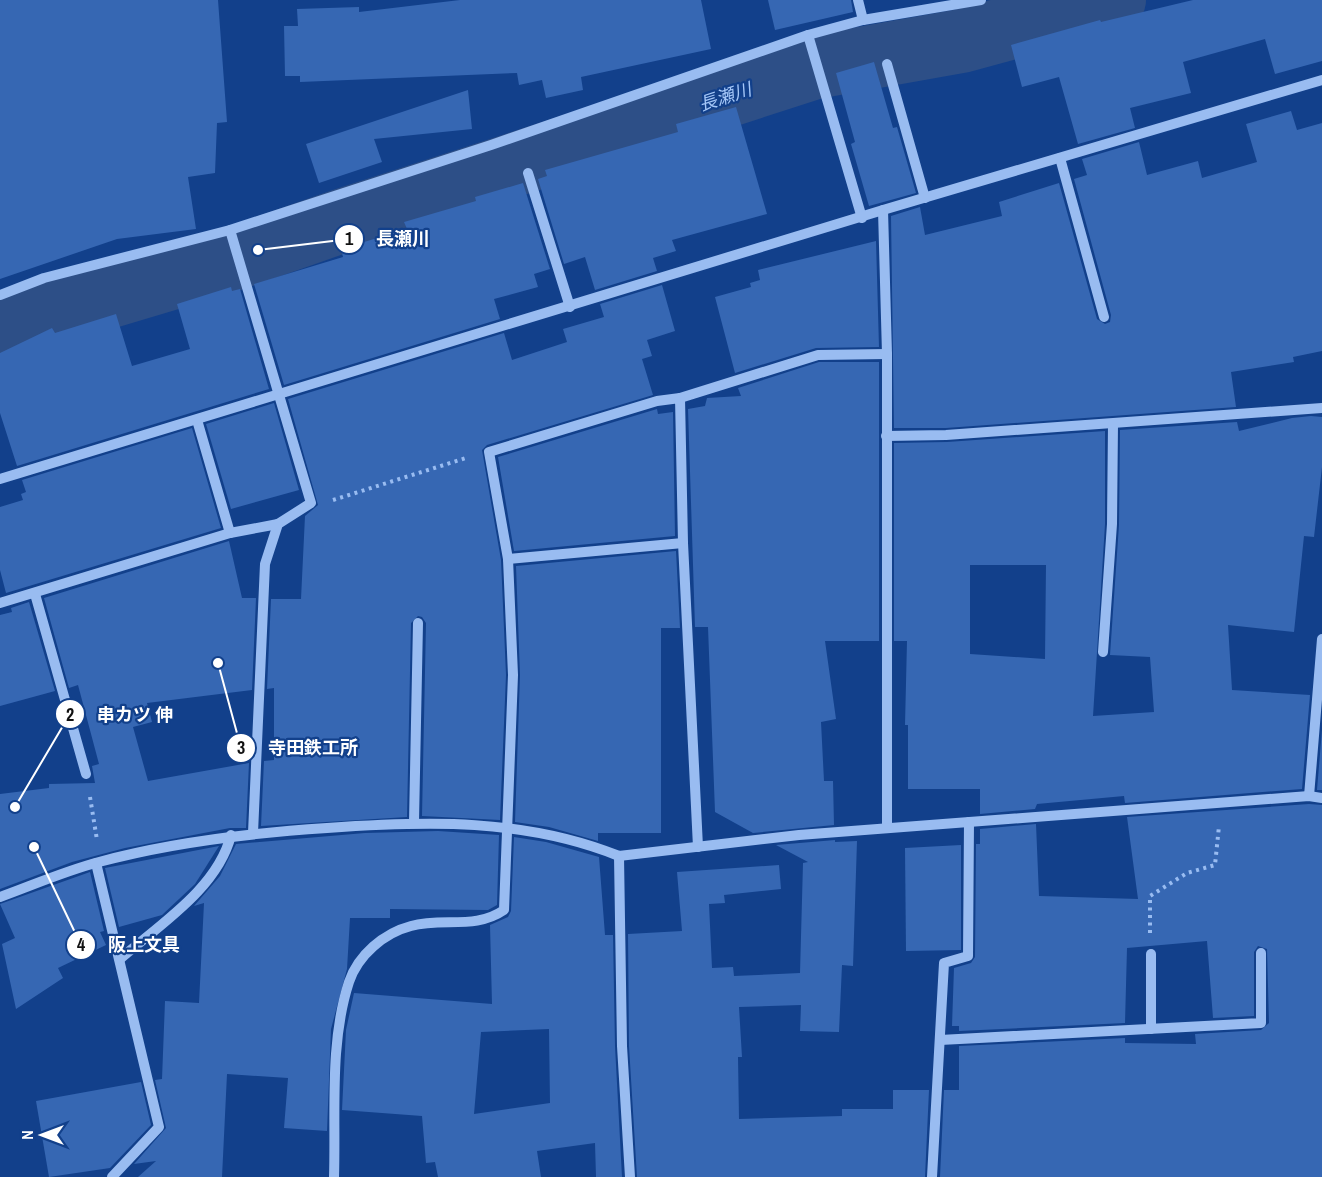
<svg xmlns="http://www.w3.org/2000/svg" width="1322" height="1177" viewBox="0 0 1322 1177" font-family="'Archivo Narrow','Noto Sans JP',sans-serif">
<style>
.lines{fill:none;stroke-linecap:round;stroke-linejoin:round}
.river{stroke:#2d4f87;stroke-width:64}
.building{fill:#3667b3;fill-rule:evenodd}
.path{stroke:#99bcf1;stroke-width:4;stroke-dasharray:3 4.5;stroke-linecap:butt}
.minor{stroke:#99bcf1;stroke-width:10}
.labels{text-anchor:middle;stroke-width:4.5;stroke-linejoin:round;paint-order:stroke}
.water-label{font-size:18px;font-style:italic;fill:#a5c7f8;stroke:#12408b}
.leader{fill:none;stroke:#fff;stroke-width:2}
.callout-dot{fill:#fff;stroke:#12408b;stroke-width:2}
.mark-label{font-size:18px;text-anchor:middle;font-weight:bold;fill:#111}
.callout-label{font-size:18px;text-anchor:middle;font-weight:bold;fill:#fff;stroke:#12408b;stroke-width:4.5;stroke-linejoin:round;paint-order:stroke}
</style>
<rect width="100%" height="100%" fill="#12408b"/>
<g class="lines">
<path class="river" d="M 0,329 L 224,262 L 344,220 L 815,67 L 961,41 L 1114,0"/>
</g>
<g class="building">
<path d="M 0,0 L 218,0 L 227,122 L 217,123 L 215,173 L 188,177 L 196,229 L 117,239 L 0,279 Z"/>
<path d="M 460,0 L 701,0 L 711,49 L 581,77 L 583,90 L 546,98 L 542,80 L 519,85 L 517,73 L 300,82 L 300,76 L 285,76 L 284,26 L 298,26 L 297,9 L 359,7 L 359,12 Z"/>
<path d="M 768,0 L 851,0 L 853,12 L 775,30 Z"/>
<path d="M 1193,0 L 1322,0 L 1322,61 L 1275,74 L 1265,39 L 1183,62 L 1191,93 L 1130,108 L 1135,128 L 1078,144 L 1059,77 L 1022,87 L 1011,45 L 1100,20 L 1101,22 Z"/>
<path d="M 874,62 L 893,128 L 897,127 L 916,193 L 869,206 L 851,144 L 855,142 L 836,73 Z"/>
<path d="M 468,90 L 472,129 L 374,139 L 382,162 L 319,183 L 306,144 Z"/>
<path d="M 736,107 L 767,214 L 672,240 L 676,251 L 653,258 L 657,271 L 595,290 L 585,257 L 564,264 L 538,179 L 547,176 L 545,170 L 678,132 L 676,124 Z"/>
<path d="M 1291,111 L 1297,130 L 1322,123 L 1322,351 L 1293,357 L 1294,362 L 1231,372 L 1236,407 L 946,428 L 894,428 L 891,216 L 920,207 L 925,235 L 1002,216 L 999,202 L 1059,183 L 1097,319 L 1105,324 L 1110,322 L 1111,315 L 1074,179 L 1087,175 L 1082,159 L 1139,142 L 1147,175 L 1198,161 L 1202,178 L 1257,162 L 1246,124 Z"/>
<path d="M 523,183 L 550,269 L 534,274 L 538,287 L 494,299 L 500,319 L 284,385 L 254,284 L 343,257 L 341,249 L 407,229 L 404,222 L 476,201 L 475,197 Z"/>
<path d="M 876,241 L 879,347 L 816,348 L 735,373 L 715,297 L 751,287 L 750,283 L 760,280 L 758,270 Z"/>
<path d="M 662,285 L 675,331 L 647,340 L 652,356 L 642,359 L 653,395 L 487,445 L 482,450 L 501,560 L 506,675 L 500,820 L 422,816 L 426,623 L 422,617 L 418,616 L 411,623 L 407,817 L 261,826 L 264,761 L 274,760 L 274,688 L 267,689 L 271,599 L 301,599 L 305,516 L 318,505 L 288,399 L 504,333 L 512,360 L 567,342 L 563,329 L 604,317 L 600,304 Z"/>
<path d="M 231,287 L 232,291 L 240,289 L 269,389 L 17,466 L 0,413 L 0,353 L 52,328 L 55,333 L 116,314 L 132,366 L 190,349 L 177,304 Z"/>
<path d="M 819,362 L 879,362 L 879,641 L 825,641 L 836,719 L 821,722 L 824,781 L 833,781 L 834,825 L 753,833 L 715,812 L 708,627 L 695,627 L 688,409 L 705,406 L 707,398 L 741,396 L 738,388 Z"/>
<path d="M 274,403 L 299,490 L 231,509 L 206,424 Z"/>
<path d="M 657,409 L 658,414 L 673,412 L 675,536 L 514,551 L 498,457 Z"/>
<path d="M 1311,416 L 1322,417 L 1322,467 L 1314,537 L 1304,536 L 1294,632 L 1228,625 L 1232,690 L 1310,695 L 1302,789 L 1125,803 L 1124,796 L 1037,804 L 1035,809 L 980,814 L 980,789 L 908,789 L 908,725 L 905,725 L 907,641 L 894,641 L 894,443 L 947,442 L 1105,431 L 1105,524 L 1093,716 L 1154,712 L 1150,657 L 1110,655 L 1119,525 L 1120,430 L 1237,422 L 1239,431 L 1292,418 ZM 970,565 L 1046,565 L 1045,659 L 970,654 Z"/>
<path d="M 192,428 L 221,528 L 6,593 L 0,570 L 0,507 L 23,500 L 21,494 L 26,492 L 22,480 Z"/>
<path d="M 229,541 L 242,598 L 256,598 L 252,690 L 147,703 L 152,722 L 133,727 L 148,781 L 249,763 L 246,828 L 230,828 L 125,848 L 72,862 L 0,889 L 0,794 L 49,788 L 49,784 L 95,783 L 92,766 L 99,764 L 78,685 L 69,688 L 44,598 Z"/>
<path d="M 676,551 L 680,628 L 661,628 L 661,833 L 598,833 L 598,841 L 549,827 L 515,822 L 520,675 L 516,566 Z"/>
<path d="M 29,602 L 55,691 L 0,706 L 0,615 L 12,612 L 11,608 Z"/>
<path d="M 1322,730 L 1322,790 L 1317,790 Z"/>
<path d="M 1309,804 L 1322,805 L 1322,1177 L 940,1177 L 944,1090 L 959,1090 L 959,1046 L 1125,1038 L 1125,1043 L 1196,1044 L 1195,1034 L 1261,1030 L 1269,1023 L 1267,949 L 1258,946 L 1254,952 L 1254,1016 L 1213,1018 L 1207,941 L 1127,948 L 1125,1023 L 959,1031 L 959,1026 L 952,1026 L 954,968 L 971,963 L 975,957 L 976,844 L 980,844 L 980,829 L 1036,824 L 1039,896 L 1138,899 L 1127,817 Z"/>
<path d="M 438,831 L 499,835 L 497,905 L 488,910 L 390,909 L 390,918 L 350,918 L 347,969 L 331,1029 L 327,1131 L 284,1128 L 288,1078 L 227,1074 L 222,1177 L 138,1177 L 156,1161 L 134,1164 L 166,1128 L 155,1080 L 162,1079 L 165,1001 L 199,1003 L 204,903 L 194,906 L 220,876 L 236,844 L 365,833 Z"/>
<path d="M 514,837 L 546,842 L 599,857 L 605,935 L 613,935 L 615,1046 L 622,1177 L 596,1177 L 595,1143 L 537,1151 L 541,1177 L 438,1177 L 435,1162 L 426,1163 L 422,1116 L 342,1110 L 346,1030 L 354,993 L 492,1004 L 490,925 L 508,917 L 511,911 ZM 549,1029 L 550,1103 L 474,1114 L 481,1032 Z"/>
<path d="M 835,840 L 835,842 L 857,841 L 853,966 L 842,965 L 839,1032 L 800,1031 L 801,1005 L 739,1007 L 742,1057 L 738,1057 L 739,1119 L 842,1116 L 842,1109 L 893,1109 L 893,1090 L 929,1090 L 925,1177 L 637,1177 L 629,1046 L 628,934 L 682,931 L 677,872 L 779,865 L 781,889 L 724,895 L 725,903 L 709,904 L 712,968 L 733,967 L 734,976 L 800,973 L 803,863 L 808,862 L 776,845 Z"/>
<path d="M 961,845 L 961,950 L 906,951 L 905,848 Z"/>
<path d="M 219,846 L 195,884 L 162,915 L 119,927 L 105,868 Z"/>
<path d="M 90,872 L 104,931 L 100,932 L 106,945 L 58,968 L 63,978 L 16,1009 L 2,944 L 15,938 L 0,904 Z"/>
<path d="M 141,1082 L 151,1125 L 110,1168 L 49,1177 L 36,1101 Z"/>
</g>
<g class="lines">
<g class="path">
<path d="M 333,500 L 466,458"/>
<path d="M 90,797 L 97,840"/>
<path d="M 1150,933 L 1150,896 L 1187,873 L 1215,865 L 1219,826"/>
</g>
<g class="minor">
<path d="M 858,0 L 863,20"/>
<path d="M 808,35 L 862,218"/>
<path d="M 887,64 L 925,198"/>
<path d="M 1060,158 L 1104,317"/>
<path d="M 528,173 L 570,307"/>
<path d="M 883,210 L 887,354 L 887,828"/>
<path d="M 230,230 L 311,503 L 278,524 L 265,564 L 253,833"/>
<path d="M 0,295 L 44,278 L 230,230 L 491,145 L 808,35 L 863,20 L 981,0"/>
<path d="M 680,398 L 818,355 L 887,354"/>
<path d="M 197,420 L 230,533"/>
<path d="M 886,436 L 946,435 L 1322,408"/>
<path d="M 0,479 L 883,210 L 1322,80"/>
<path d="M 508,559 L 683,543"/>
<path d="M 35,594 L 86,774"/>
<path d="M 0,603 L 230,533 L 278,524"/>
<path d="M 1103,652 L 1112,524 L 1113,424"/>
<path d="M 1309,796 L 1322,639"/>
<path d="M 414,822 L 418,623"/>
<path d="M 619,856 L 622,1046 L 630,1177"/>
<path d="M 96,863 L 159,1127 L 112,1177"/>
<path d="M 0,897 C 33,885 65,871 99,862 C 173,842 251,833 327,828 C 426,821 525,818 619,856 L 799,835 L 1309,796 L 1322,798"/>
<path d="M 1151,954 L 1151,1029"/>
<path d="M 120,959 C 159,925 218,888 231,835"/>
<path d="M 940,1040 L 1261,1023 L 1261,953"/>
<path d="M 334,1177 C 336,1114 329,1043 349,982 C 358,955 384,933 411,926 C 443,917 475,930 504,910 L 513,675 L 508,559 L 489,452 L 657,401 L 680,398 L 683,543 L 698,847"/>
<path d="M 932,1177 L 944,963 L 968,956 L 969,822"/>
</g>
</g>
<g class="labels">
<g class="water-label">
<text transform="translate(725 97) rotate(-18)" y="6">長瀬川</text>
</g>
</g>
<path class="leader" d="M258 250L349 239M15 807L70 714M218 663L241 748M34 847L81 945"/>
<g class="callout-dot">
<circle cx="258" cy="250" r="6"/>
<circle cx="15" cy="807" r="6"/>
<circle cx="218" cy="663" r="6"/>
<circle cx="34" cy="847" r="6"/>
<circle cx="349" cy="239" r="15"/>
<circle cx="70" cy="714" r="15"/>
<circle cx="241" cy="748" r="15"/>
<circle cx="81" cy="945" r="15"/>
</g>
<g class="mark-label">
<text x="349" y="245">1</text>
<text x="70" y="721">2</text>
<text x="241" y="754">3</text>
<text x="81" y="951">4</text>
</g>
<g class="callout-label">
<text x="403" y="245">長瀬川</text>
<text x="135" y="721">串カツ 伸</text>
<text x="313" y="754">寺田鉄工所</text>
<text x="144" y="951">阪上文具</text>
</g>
<g transform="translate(42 1135) rotate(270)" stroke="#12408b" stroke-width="4.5" paint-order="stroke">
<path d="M0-4.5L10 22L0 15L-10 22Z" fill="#ffffff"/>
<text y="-9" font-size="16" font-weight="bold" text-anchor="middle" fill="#ffffff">N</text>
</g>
</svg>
